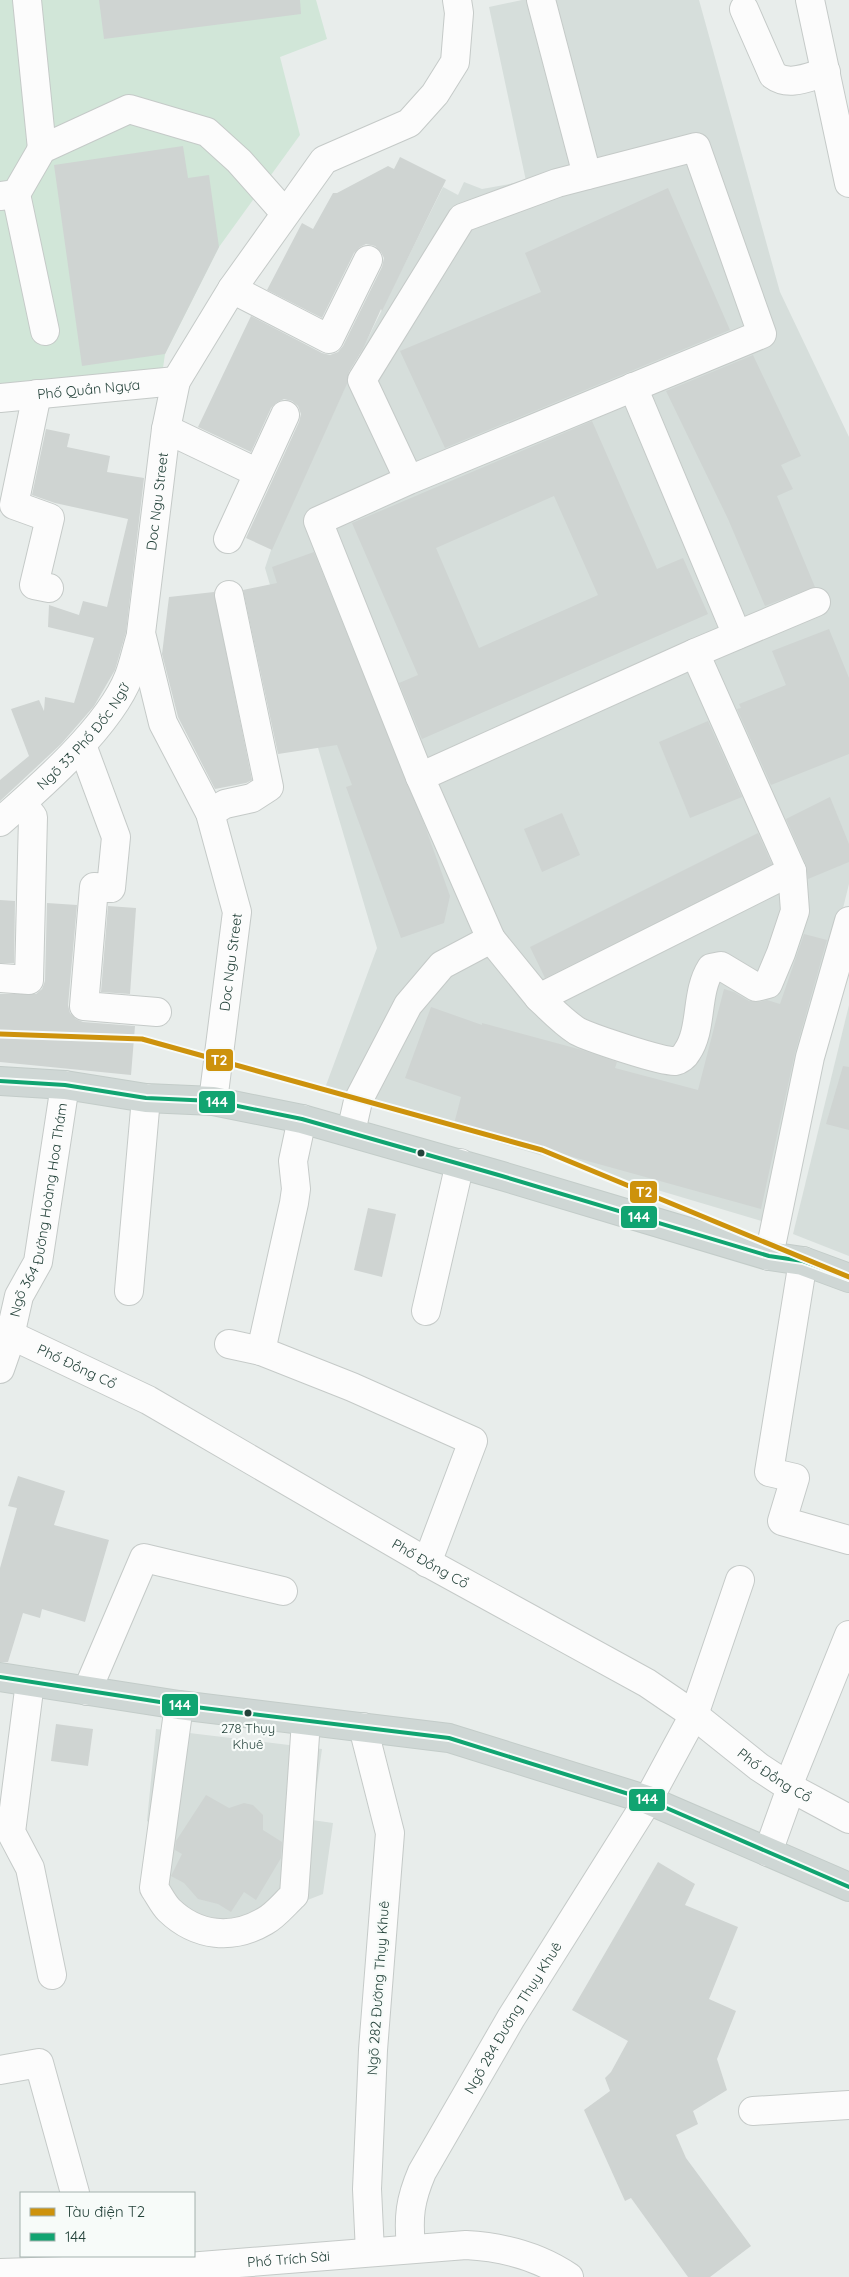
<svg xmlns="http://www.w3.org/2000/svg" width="849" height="2277" viewBox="0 0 849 2277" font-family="Quicksand,sans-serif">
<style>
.built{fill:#d6dedb}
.green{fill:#d1e6d8}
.building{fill:#cfd4d2;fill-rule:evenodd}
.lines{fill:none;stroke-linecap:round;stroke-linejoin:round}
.minor-casing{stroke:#c5cac8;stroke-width:30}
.major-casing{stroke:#c3ccc9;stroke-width:30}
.minor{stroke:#fcfcfc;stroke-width:28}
.major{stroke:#cfd7d5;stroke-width:28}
.bus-1-casing{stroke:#f7fbf9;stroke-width:8}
.bus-1{stroke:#11a471;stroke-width:4}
.metro-1-casing{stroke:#f7fbf9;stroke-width:9}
.metro-1{stroke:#cd920c;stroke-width:5}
.bus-dot{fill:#24423a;stroke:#f7fbf9;stroke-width:2}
.labels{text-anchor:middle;stroke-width:4.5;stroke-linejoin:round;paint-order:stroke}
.bus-label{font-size:13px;fill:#24423a;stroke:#f7fbf9}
.street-label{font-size:14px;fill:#24423a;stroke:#f7fbf9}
.line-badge{stroke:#f7fbf9;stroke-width:2}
.badge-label{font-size:14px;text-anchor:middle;font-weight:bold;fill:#fff}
</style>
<rect width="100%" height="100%" fill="#e8edeb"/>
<g class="built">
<path d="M 522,0 L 699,0 L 780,292 L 849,437 L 849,884 L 765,1222 L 358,1101 L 325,1088 L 377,948 L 265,568 L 271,550 L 364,346 L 443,187 L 458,195 L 464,182 L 482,189 L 526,181 L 489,7 Z"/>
<path d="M 849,1005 L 849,1256 L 793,1234 Z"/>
<path d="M 156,1729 L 322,1749 L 312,1820 L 333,1823 L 323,1894 L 225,1932 L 181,1914 L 148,1879 L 152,1825 L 147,1821 Z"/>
</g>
<path class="green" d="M 0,0 L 316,0 L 327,39 L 280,57 L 300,135 L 219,247 L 165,354 L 163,368 L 0,387 Z"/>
<g class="building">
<path d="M 99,0 L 300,0 L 301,14 L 104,39 Z"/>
<path d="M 183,146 L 188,178 L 209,175 L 219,247 L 165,354 L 82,366 L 54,165 Z"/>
<path d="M 400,157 L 446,180 L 382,311 L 381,309 L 363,349 L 349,372 L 347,384 L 272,550 L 246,538 L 299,422 L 301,414 L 298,406 L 292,401 L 284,399 L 276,403 L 271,408 L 251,452 L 198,427 L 251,316 L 322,353 L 330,355 L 338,352 L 343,346 L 382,267 L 384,258 L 381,252 L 375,246 L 366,244 L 360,247 L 354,253 L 322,318 L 267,290 L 302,223 L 313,229 L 333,193 L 337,193 L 388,166 L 394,169 Z"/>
<path d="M 668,188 L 730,330 L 445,448 L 400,351 L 541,292 L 525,253 Z"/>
<path d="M 753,355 L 801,456 L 781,465 L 793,489 L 777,496 L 815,587 L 765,606 L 728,519 L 666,391 Z"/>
<path d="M 592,421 L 657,569 L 683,558 L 708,614 L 422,739 L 399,683 L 418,675 L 352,523 ZM 554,496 L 598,595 L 479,648 L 436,548 Z"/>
<path d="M 46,429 L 70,434 L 67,447 L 110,456 L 107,472 L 144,478 L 126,632 L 115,670 L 94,706 L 61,744 L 0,801 L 0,780 L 29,756 L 11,709 L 39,700 L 44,711 L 45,697 L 74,703 L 94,638 L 48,627 L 49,605 L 79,615 L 83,601 L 107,607 L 128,519 L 55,503 L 32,495 Z"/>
<path d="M 314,552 L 425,826 L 450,896 L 444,923 L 401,938 L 346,787 L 352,785 L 337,745 L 278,754 L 243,590 L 277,583 L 272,567 Z"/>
<path d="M 214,592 L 252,780 L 246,783 L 215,789 L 178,717 L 162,654 L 169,597 Z"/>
<path d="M 829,629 L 849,678 L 849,754 L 771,785 L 737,709 L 741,708 L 739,704 L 786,685 L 772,651 Z"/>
<path d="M 708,721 L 742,797 L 690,818 L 659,742 Z"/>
<path d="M 830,797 L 849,844 L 849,862 L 808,879 L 806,865 L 786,819 Z"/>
<path d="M 562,813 L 580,855 L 542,872 L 524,829 Z"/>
<path d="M 758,833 L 772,864 L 545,978 L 530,947 Z"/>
<path d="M 0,900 L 15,901 L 14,963 L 0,963 Z"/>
<path d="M 47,903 L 77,905 L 68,1005 L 70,1013 L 76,1019 L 83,1022 L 135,1026 L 131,1075 L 0,1062 L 0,994 L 36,994 L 42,989 L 45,981 Z"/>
<path d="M 108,906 L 136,908 L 130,994 L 101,992 Z"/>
<path d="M 804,934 L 827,940 L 795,1053 L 761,1209 L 454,1124 L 461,1097 L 405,1078 L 431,1007 L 482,1025 L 482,1023 L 582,1050 L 617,1062 L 615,1068 L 698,1090 L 724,989 L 734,992 L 749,1001 L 759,1002 L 767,1000 L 780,1004 Z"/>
<path d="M 843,1066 L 849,1067 L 849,1130 L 826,1124 Z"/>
<path d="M 368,1208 L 396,1214 L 382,1277 L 354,1270 Z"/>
<path d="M 18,1476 L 65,1491 L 54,1525 L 109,1540 L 85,1622 L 42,1609 L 40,1618 L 23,1613 L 8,1662 L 0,1662 L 0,1568 L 17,1508 L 8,1506 Z"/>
<path d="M 56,1724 L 93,1729 L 88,1766 L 51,1761 Z"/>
<path d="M 206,1795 L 229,1808 L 244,1803 L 253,1805 L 263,1815 L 263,1830 L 282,1842 L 281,1858 L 256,1900 L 244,1892 L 231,1912 L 218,1904 L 198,1899 L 184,1883 L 171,1876 L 182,1854 L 175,1850 L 176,1841 Z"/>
<path d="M 658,1862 L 695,1884 L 685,1905 L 738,1927 L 709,1999 L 736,2011 L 717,2059 L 727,2090 L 693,2111 L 698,2124 L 676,2135 L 686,2158 L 751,2246 L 710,2277 L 688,2277 L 631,2198 L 625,2201 L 584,2110 L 610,2091 L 605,2078 L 611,2072 L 628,2041 L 572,2010 Z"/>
</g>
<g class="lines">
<defs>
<g id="minor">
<path d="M 27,0 L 42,149"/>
<path d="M 541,0 L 587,175"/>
<path d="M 810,0 L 849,183"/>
<path d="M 744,9 L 773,75 C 789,87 808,77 826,72"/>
<path d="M 16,194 L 45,331"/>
<path d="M 0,196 L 16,194 L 42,149 L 129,109 L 207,132 L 239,161 L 285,213"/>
<path d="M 232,289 L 329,339 L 368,260"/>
<path d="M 633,387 L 737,635"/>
<path d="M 37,394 L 14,505 L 50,518 L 34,585 L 49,588"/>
<path id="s1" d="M 0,398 L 176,381"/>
<path d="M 166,429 L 258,473"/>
<path d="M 409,480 L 362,380 L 462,218 L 557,183 L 696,147 L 762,334 L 409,480 L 318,521 L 420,777"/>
<path d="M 228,539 L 285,415"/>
<path d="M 82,745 L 116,837 L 111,888 L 94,887 L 84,1006 L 157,1012"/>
<path d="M 210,813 L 225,804 L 252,798 L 269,787 L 229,595"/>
<path id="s2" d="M 0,822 C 40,787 110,726 129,676 C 134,662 137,648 141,635"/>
<path d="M 491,939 L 539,998 L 792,871"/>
<path d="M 0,978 L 29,980 L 33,817 L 22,803"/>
<path d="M 539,998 C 551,1009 563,1022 577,1031 C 588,1037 665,1063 675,1061 C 680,1060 685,1056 687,1052 C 703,1029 695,993 711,968 L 721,966 L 756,987 L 768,984 L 781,953 L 795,911 L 792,871 L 695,653"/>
<path id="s3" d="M 213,1101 L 237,912 L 210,813 L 163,723 L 141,633 L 166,429 L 176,381 L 232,289 L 324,160 L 409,123 L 435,94 L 455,62 L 459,13 L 457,0"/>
<path d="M 351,1132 L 358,1101 L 408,1005 L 442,965 L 491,939 L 420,777 L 695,653 L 816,602"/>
<path d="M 769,1256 L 810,1057 L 849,921"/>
<path d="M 803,1261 L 769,1472 L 795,1478 L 782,1521 L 849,1540"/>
<path d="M 129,1291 L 146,1098"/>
<path d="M 426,1311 L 460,1163"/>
<path id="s4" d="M 0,1330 L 148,1400 L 432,1565 L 647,1683 L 694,1715 L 759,1767 L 791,1788 L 849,1819"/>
<path d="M 229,1344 L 261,1351 L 352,1387 L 473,1441 L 427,1563"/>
<path d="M 261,1351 L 294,1203 L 296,1189 L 293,1161 L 302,1119"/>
<path id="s5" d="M 0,1369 L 7,1349 L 19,1296 L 38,1262 L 65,1085"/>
<path d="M 30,1682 L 11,1832 L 30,1868 L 52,1975"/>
<path d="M 87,1691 L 144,1558 L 283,1591"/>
<path d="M 179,1705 L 154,1888 C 159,1895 163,1904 169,1910 C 197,1937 233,1940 265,1921 C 276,1915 285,1903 294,1895 L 306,1721"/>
<path d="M 363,1727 L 390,1833 L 373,2050 L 367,2189 L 370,2252"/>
<path d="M 788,1786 L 849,1635"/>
<path d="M 768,1852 L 791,1788"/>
<path d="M 0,2070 L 39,2063 L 75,2193"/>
<path d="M 753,2111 L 849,2105"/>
<path id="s6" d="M 411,2247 C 408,2217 410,2200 422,2172 L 511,2018 L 648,1800 L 694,1715 L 740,1580"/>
<path id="s7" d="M 0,2273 L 188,2267 L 466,2245 C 503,2247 538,2256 569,2277"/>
</g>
<g id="major">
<path d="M 0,1081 L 65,1085 L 146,1098 L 213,1101 L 302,1119 L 502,1176 L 769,1256 L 803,1261 L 849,1278"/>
<path d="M 0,1677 L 179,1705 L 449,1738 L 648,1800 L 849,1887"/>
</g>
</defs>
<use href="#minor" class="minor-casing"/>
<use href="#major" class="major-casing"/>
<use href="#minor" class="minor"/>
<use href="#major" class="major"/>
<defs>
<g id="bus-1">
<path d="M 0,1081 L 65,1085 L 146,1098 L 213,1101 L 302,1119 L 502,1176 L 769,1256 L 803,1261 L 849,1278"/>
<path d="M 0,1677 L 179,1705 L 449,1738 L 648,1800 L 849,1887"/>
</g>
</defs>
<use href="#bus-1" class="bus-1-casing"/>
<use href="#bus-1" class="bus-1"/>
<defs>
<path id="metro-1" d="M 0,1034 L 142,1039 L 542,1150 L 849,1277"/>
</defs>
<use href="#metro-1" class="metro-1-casing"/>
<use href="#metro-1" class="metro-1"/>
</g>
<g class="bus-dot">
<circle cx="421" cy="1153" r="4.5"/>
<circle cx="248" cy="1713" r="4.5"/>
</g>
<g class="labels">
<g class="bus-label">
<text x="248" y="1733">278 Thụy<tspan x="248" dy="16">Khuê</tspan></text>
</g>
<g class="street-label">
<text dy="5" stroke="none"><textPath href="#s1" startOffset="89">Phố Quần Ngựa</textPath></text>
<text dy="5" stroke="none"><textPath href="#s3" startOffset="620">Doc Ngu Street</textPath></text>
<text dy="5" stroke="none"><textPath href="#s2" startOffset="120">Ngõ 33 Phố Đốc Ngữ</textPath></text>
<text dy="5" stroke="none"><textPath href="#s3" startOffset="140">Doc Ngu Street</textPath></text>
<text dy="5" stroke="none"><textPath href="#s5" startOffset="165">Ngõ 364 Đường Hoàng Hoa Thám</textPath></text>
<text dy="5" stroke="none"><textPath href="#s4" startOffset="85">Phố Đồng Cổ</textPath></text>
<text dy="5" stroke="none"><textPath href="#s4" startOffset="490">Phố Đồng Cổ</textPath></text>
<text dy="5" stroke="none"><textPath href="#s4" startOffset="895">Phố Đồng Cổ</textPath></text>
<text transform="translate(378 1988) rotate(-86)" y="5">Ngõ 282 Đường Thụy Khuê</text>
<text dy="5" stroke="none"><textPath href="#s6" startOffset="256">Ngõ 284 Đường Thụy Khuê</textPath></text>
<text dy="5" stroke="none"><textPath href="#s7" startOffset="289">Phố Trích Sài</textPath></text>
</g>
</g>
<g class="line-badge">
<rect x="205" y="1048" width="29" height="24" rx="5" fill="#cd920c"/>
<rect x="198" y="1090" width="38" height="24" rx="5" fill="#11a471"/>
<rect x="629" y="1180" width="29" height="24" rx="5" fill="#cd920c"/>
<rect x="620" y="1205" width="38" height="24" rx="5" fill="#11a471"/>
<rect x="161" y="1693" width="38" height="24" rx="5" fill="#11a471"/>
<rect x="628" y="1788" width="38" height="24" rx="5" fill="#11a471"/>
</g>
<g class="badge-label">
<text x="219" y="1065">T2</text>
<text x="217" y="1107">144</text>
<text x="644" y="1197">T2</text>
<text x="639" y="1222">144</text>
<text x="180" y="1710">144</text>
<text x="647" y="1804">144</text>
</g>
<rect x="20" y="2192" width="175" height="65" fill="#f7fbf9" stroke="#a3b1ad"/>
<rect x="30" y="2208" width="25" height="8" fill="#cd920c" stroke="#a3b1ad"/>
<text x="65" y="2217" font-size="15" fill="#24423a">Tàu điện T2</text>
<rect x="30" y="2233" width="25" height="8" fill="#11a471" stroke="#a3b1ad"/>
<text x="65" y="2242" font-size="15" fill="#24423a">144</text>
</svg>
